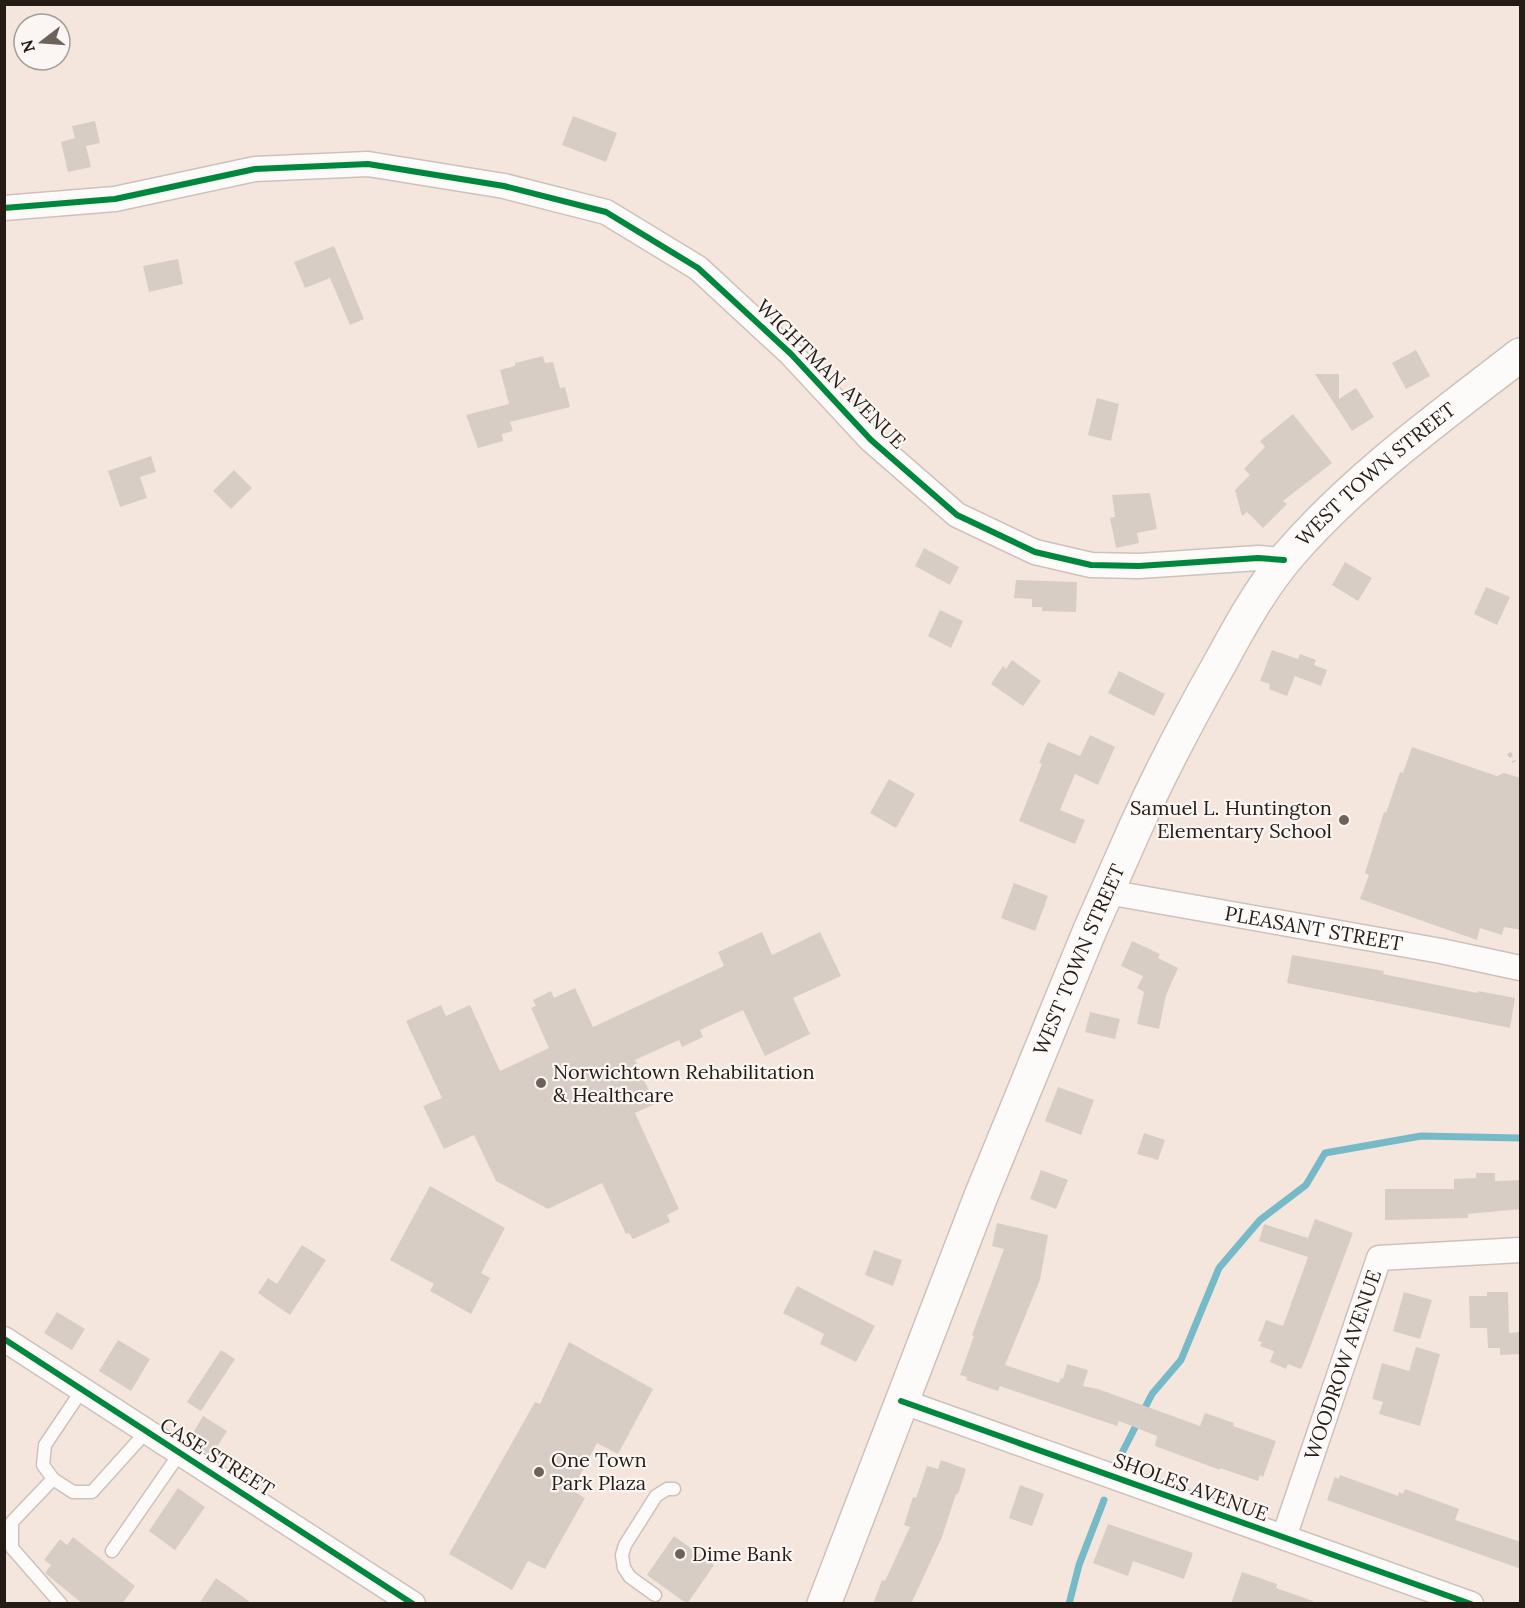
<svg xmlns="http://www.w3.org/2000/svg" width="1525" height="1608" viewBox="0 0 1525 1608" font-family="Lora,serif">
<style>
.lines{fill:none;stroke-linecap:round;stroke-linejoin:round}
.stream{stroke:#77bac7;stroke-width:7}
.building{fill:#d8cdc5}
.service-casing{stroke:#cdc2bb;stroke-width:15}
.minor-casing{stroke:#cdc2bb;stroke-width:27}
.secondary-casing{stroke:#cdc2bb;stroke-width:36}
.path{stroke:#cdc9c6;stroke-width:4;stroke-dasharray:4.5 4.5;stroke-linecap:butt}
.service{stroke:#fdfbfa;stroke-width:12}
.minor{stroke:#fdfbfa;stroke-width:24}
.secondary{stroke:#fdfbfa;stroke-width:33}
.cycleway-casing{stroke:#fbf6f3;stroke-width:10}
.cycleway{stroke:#00873e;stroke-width:6}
.poi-dot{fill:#6d635b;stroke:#fbf6f3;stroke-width:2}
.labels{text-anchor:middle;stroke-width:4.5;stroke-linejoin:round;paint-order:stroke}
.street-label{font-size:20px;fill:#241c15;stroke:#fbf6f3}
.poi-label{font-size:20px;fill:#241c15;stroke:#fbf6f3;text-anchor:start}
</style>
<rect width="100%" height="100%" fill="#f4e6dd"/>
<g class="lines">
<g class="stream">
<path d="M 1122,1453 L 1152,1394 L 1181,1360 L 1219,1268 L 1260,1220 L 1306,1185 L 1325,1153 L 1421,1136 L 1520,1138"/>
<path d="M 1069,1604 L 1079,1565 L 1104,1500"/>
</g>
</g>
<g class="building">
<path d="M 573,116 L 617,133 L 606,162 L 562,145 Z"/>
<path d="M 95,121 L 100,143 L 86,146 L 91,167 L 68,172 L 61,142 L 75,138 L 72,126 Z"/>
<path d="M 334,246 L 364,319 L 350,325 L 330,278 L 305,288 L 294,262 Z"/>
<path d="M 178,259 L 183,284 L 149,292 L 143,266 Z"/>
<path d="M 1416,350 L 1430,376 L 1406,389 L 1392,363 Z"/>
<path d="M 543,356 L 545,363 L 553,362 L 560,388 L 565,387 L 570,407 L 510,422 L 513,431 L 502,434 L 503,441 L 478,448 L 466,415 L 509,404 L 500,370 L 515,366 L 515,363 Z"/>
<path d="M 1315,374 L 1339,374 L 1339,399 L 1356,388 L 1374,417 L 1352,431 Z"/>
<path d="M 1097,398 L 1119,404 L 1111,441 L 1088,435 Z"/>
<path d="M 1293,414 L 1332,463 L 1283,501 L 1287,504 L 1263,528 L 1247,512 L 1242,516 L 1235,490 L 1250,475 L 1244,469 L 1265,447 L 1260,441 Z"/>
<path d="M 151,456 L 156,472 L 140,477 L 147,498 L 120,507 L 108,471 Z"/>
<path d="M 234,470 L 252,488 L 231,509 L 213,491 Z"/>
<path d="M 1150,493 L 1157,529 L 1137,533 L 1139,543 L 1116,548 L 1110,518 L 1115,517 L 1112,495 Z"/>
<path d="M 924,548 L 959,567 L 950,585 L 915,566 Z"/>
<path d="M 1345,562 L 1372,578 L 1358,601 L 1332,585 Z"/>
<path d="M 1016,580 L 1077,582 L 1076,612 L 1042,611 L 1042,607 L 1032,607 L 1032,599 L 1014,598 Z"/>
<path d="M 1486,587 L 1510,597 L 1497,625 L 1474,614 Z"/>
<path d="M 940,610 L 963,621 L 951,648 L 928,636 Z"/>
<path d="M 1272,650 L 1298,659 L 1300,654 L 1316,660 L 1314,665 L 1327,670 L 1321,686 L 1295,676 L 1287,696 L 1269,689 L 1270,684 L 1260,681 Z"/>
<path d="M 1012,660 L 1041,681 L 1023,706 L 991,684 L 1003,666 L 1006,669 Z"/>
<path d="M 1119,671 L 1165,694 L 1154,716 L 1108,693 Z"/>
<path d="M 1090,735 L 1115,747 L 1098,785 L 1075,774 L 1060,810 L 1085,820 L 1075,844 L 1019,821 L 1042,764 L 1039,763 L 1048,742 L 1080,756 Z"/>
<path d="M 1412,747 L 1497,776 L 1504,773 L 1521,778 L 1521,930 L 1504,927 L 1502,935 L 1480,928 L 1477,940 L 1360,899 L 1369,875 L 1365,873 L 1384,812 L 1386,813 L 1400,772 L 1403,773 Z"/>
<path d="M 889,779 L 915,794 L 896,828 L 870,813 Z"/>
<path d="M 1014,883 L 1048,896 L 1035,931 L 1001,918 Z"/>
<path d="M 762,932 L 772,955 L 820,932 L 841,976 L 793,998 L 810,1034 L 765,1056 L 743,1010 L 700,1030 L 703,1037 L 682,1047 L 679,1040 L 635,1060 L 655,1104 L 635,1113 L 679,1209 L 667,1215 L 670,1222 L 633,1239 L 629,1233 L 626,1234 L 602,1183 L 548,1209 L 496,1181 L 474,1135 L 444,1149 L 423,1106 L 442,1098 L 406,1021 L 441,1005 L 446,1016 L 470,1005 L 500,1071 L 549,1048 L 531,1008 L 536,1006 L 533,1000 L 551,991 L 554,998 L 575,988 L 593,1027 L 724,966 L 718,952 Z"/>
<path d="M 1132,941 L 1160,954 L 1158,958 L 1178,968 L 1166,995 L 1159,1029 L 1137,1024 L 1144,992 L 1137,988 L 1143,976 L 1121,966 Z"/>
<path d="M 1292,955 L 1384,971 L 1383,974 L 1477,993 L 1478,991 L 1515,998 L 1510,1028 L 1287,983 Z"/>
<path d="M 1090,1012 L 1120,1019 L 1115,1039 L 1085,1032 Z"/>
<path d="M 1058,1087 L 1094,1100 L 1081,1135 L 1045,1121 Z"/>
<path d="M 1144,1133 L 1165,1140 L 1158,1160 L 1137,1154 Z"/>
<path d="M 1041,1170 L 1068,1180 L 1056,1209 L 1030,1199 Z"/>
<path d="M 1476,1173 L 1495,1173 L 1495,1181 L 1521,1180 L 1521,1209 L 1468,1214 L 1468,1218 L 1385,1220 L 1385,1189 L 1454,1189 L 1454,1179 L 1476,1178 Z"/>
<path d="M 430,1186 L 505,1228 L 481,1273 L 490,1278 L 471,1314 L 430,1291 L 434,1284 L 390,1260 Z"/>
<path d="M 1315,1219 L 1353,1233 L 1306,1358 L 1301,1369 L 1288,1364 L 1286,1369 L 1270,1362 L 1274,1351 L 1260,1346 L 1262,1342 L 1258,1341 L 1266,1320 L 1283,1326 L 1308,1257 L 1259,1241 L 1264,1224 L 1308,1238 Z"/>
<path d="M 997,1223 L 1048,1235 L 1040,1280 L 1005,1365 L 1059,1383 L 1061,1378 L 1063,1379 L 1067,1364 L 1088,1370 L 1083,1386 L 1098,1389 L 1200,1426 L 1205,1413 L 1234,1423 L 1233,1426 L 1276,1441 L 1263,1477 L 1260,1475 L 1258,1481 L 1220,1468 L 1220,1470 L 1155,1446 L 1157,1436 L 1119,1421 L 1117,1426 L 1000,1386 L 998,1391 L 966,1380 L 967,1377 L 960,1375 L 974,1336 L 972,1335 L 1004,1249 L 992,1246 Z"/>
<path d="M 302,1245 L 326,1260 L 290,1315 L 258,1293 L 268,1278 L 277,1284 Z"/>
<path d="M 874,1250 L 902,1260 L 893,1286 L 865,1275 Z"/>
<path d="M 797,1286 L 875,1326 L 856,1362 L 820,1344 L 824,1334 L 783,1313 Z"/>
<path d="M 1404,1292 L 1432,1300 L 1420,1339 L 1393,1331 Z"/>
<path d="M 1487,1292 L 1508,1292 L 1509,1333 L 1521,1332 L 1521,1354 L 1500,1355 L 1500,1348 L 1488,1348 L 1487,1328 L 1470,1328 L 1469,1296 L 1487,1296 Z"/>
<path d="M 57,1312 L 85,1329 L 72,1350 L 44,1333 Z"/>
<path d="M 118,1340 L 150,1359 L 131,1391 L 99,1371 Z"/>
<path d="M 569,1342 L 653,1389 L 618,1454 L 597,1443 L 572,1490 L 585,1498 L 545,1569 L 528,1561 L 512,1590 L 449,1554 L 535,1402 L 540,1404 Z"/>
<path d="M 1416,1347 L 1440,1354 L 1420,1426 L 1379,1414 L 1383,1402 L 1372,1399 L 1382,1363 L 1409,1371 Z"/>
<path d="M 221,1350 L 235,1359 L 201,1411 L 187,1402 Z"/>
<path d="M 203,1416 L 227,1431 L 211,1456 L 188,1441 Z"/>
<path d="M 941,1460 L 966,1469 L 958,1494 L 956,1494 L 942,1537 L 911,1604 L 873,1604 L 882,1580 L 885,1581 L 910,1527 L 904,1525 L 913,1497 L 916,1498 L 927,1466 L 938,1469 Z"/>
<path d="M 1340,1475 L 1398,1496 L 1399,1492 L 1403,1494 L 1405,1489 L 1459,1509 L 1455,1520 L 1521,1542 L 1521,1569 L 1327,1500 L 1335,1477 L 1339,1479 Z"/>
<path d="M 1020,1485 L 1044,1494 L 1032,1526 L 1009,1518 Z"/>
<path d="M 178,1488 L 205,1507 L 175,1550 L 149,1531 Z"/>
<path d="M 1108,1524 L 1193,1553 L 1184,1579 L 1133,1561 L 1128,1576 L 1093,1563 Z"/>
<path d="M 674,1536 L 714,1565 L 687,1604 L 647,1575 Z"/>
<path d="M 73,1537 L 135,1586 L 122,1604 L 83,1604 L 45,1573 L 51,1565 L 44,1560 L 60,1539 L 67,1545 Z"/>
<path d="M 1242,1572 L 1277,1584 L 1276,1588 L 1313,1601 L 1312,1604 L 1231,1604 Z"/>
<path d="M 216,1578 L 253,1604 L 199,1604 Z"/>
</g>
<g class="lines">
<defs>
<g id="service">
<path d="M 53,1479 L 43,1465 L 45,1445 L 82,1390"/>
<path d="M 112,1551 L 180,1453"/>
<path d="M 655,1595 L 630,1577 L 624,1568 L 622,1555 L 625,1545 L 656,1496 L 667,1489 L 674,1489"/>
<path d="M 61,1604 L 12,1548 L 12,1522 L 53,1479 L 73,1492 L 92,1492 L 146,1432"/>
</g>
<g id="minor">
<path d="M 4,208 L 115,199 L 255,169 L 368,164 L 504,186 L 606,212 L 698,268 L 791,354 L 871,440 L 957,515 L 1035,552 L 1091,565 L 1139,566 L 1258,558 L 1284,560"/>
<path id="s1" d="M 1107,892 L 1441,951 L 1520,968"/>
<path d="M 4,1339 L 413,1604"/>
<path d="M 901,1401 L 1471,1604"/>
<path id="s2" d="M 1284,1537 L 1379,1258 L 1520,1250"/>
</g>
<g id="secondary">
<path id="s3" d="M 824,1604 L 981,1196 L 1090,930 L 1137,824 C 1162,769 1190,716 1220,663 C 1240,626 1261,588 1288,556 C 1355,478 1440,417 1520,355"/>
</g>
</defs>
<use href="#service" class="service-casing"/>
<use href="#minor" class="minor-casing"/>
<use href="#secondary" class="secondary-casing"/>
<path class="path" d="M 1509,753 L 1514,762"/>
<use href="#service" class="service"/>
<use href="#minor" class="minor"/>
<use href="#secondary" class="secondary"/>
<defs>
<g id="cycleway">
<path d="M 4,208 L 115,199 L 255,169 L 368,164 L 504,186 L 606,212 L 698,268 L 791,354 L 871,440 L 957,515 L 1035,552 L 1091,565 L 1139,566 L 1258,558 L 1284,560"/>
<path d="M 4,1339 L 413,1604"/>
<path d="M 901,1401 L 1471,1604"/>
</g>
</defs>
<use href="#cycleway" class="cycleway-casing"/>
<use href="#cycleway" class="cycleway"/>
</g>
<g class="poi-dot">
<circle cx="1344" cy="820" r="6"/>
<circle cx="541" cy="1083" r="6"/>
<circle cx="539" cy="1472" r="6"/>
<circle cx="680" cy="1554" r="6"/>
</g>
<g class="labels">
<g class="street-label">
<text transform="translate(831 374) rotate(45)" y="7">WIGHTMAN AVENUE</text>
<text dy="7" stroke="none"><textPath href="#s3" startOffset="1269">WEST TOWN STREET</textPath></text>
<text dy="7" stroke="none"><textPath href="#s1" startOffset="210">PLEASANT STREET</textPath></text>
<text dy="7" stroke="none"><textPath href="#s3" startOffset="693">WEST TOWN STREET</textPath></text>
<text dy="7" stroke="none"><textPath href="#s2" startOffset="182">WOODROW AVENUE</textPath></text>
<text transform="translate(217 1457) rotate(32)" y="7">CASE STREET</text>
<text transform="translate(1191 1487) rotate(20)" y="7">SHOLES AVENUE</text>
</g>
<g class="poi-label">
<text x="1332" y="815" text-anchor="end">Samuel L. Huntington<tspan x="1332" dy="23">Elementary School</tspan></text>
<text x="553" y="1079">Norwichtown Rehabilitation<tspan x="553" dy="23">&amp; Healthcare</tspan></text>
<text x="551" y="1467">One Town<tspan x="551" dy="23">Park Plaza</tspan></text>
<text x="692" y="1561">Dime Bank</text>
</g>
</g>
<rect width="1525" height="1608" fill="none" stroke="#241c15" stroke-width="12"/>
<g transform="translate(42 42) rotate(253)"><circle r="28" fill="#fbf6f3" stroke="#a59f9a" stroke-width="1.5"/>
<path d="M0-4.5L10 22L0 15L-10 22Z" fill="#6d635b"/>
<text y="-9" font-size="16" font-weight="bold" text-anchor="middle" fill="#241c15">N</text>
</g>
</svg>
